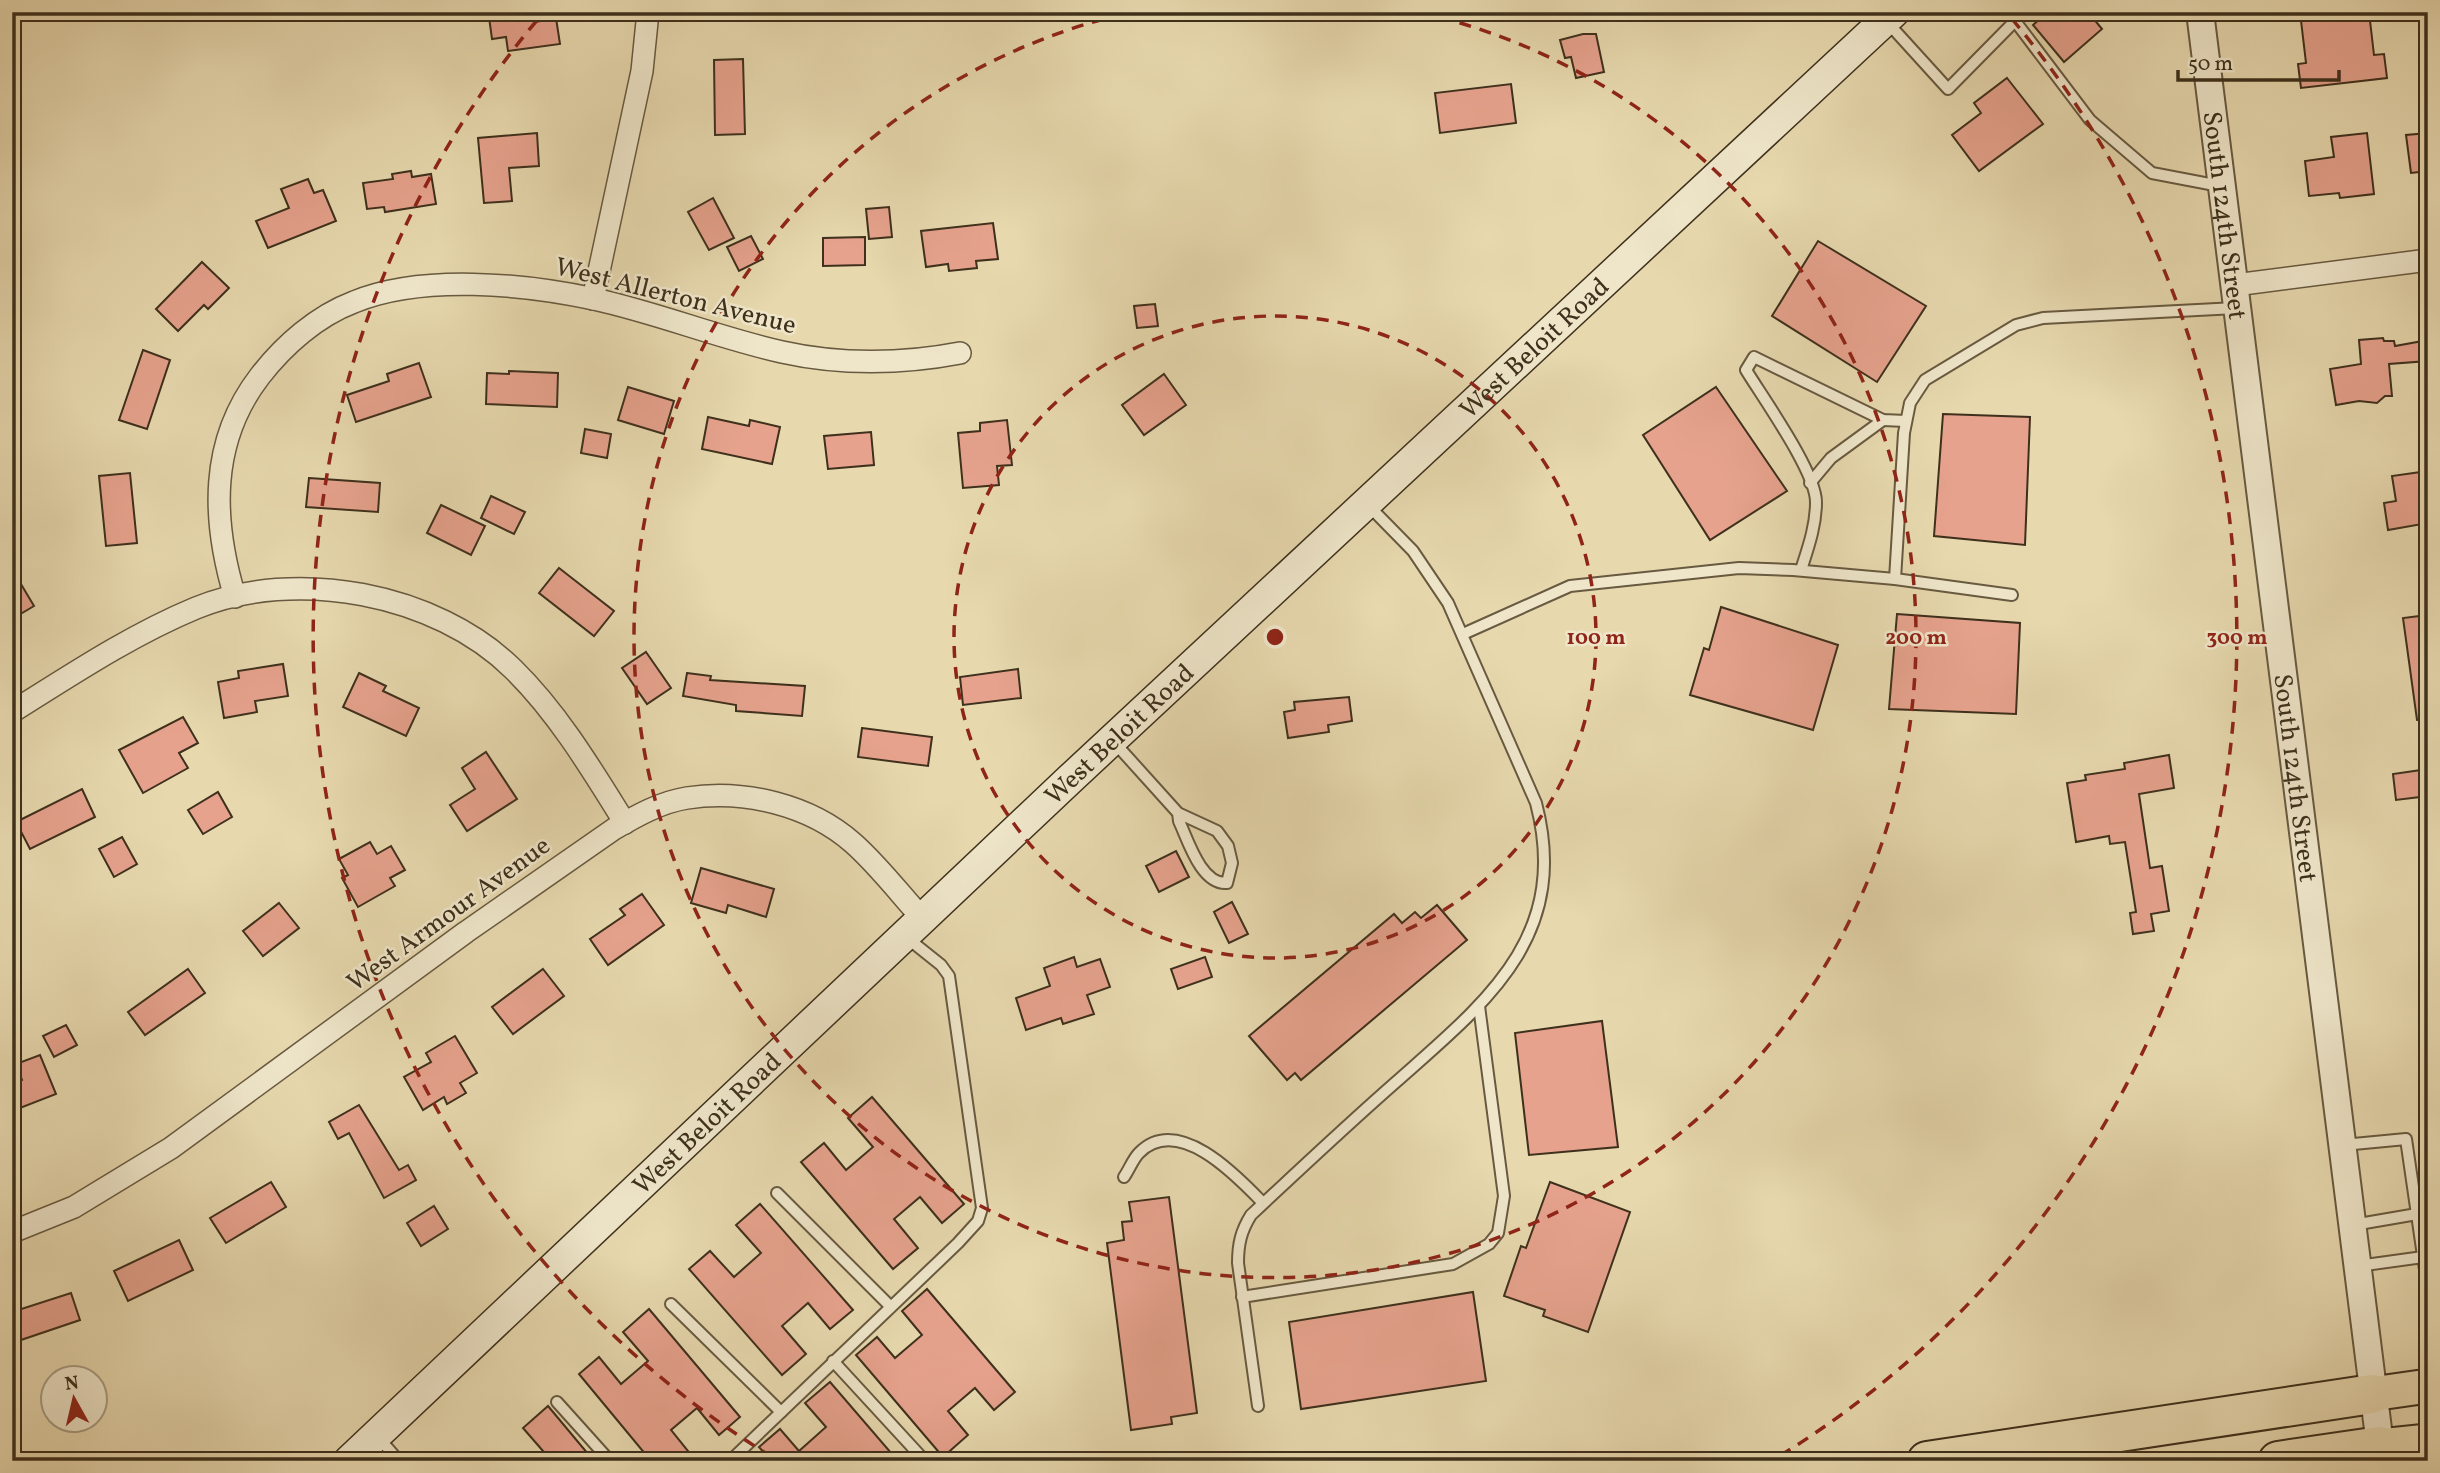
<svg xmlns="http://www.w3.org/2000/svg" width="2440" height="1473" viewBox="0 0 2440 1473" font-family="Vollkorn,serif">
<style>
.building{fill:#e6a28d;stroke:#3e301c;stroke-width:2}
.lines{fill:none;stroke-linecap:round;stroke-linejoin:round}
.service-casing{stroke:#685a40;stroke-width:14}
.minor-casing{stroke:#685a40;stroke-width:24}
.tertiary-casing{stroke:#685a40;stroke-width:30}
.secondary-casing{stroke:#3e301c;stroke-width:33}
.primary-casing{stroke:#3e301c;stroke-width:37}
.motorway-casing{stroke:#3e301c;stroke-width:42}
.service{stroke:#efe6ca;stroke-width:10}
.minor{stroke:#efe6ca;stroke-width:21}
.tertiary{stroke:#efe6ca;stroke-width:26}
.secondary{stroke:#efe6ca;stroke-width:30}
.primary{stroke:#e7d8ae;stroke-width:33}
.motorway{stroke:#e7d8ae;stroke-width:38}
.ring{fill:none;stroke:#8f2418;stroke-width:3.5;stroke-dasharray:12 9}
.labels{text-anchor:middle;stroke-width:5;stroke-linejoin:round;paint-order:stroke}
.street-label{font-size:26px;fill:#3e301c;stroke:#efe6ca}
.centre{fill:#8f2418;stroke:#efe6ca;stroke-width:3.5}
.ring-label{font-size:21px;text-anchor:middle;font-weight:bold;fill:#8f2418;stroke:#efe6ca;stroke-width:5;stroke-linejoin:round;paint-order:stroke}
</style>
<rect width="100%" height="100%" fill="#e7d8ae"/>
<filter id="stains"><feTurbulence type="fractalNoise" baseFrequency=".00286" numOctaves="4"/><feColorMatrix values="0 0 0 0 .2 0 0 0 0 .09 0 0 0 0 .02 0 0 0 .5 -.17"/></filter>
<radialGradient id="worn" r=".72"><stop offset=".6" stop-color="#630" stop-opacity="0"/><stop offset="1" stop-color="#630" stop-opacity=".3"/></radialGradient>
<g class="building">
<path d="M 501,12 L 533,12 L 535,22 L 556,18 L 560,44 L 508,51 L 506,37 L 492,39 L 489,17 L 502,15 Z"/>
<path d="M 2048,12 L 2088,12 L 2102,29 L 2064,62 L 2033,25 Z"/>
<path d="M 2300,12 L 2369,12 L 2374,55 L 2384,54 L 2387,78 L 2301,88 L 2298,64 L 2306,63 Z"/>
<path d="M 1583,34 L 1596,34 L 1604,72 L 1576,78 L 1571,57 L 1565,58 L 1560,40 Z"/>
<path d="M 743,59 L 745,134 L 715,135 L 714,60 Z"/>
<path d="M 2007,78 L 2043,124 L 1979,171 L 1952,135 L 1981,113 L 1974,103 Z"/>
<path d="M 1511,84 L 1516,123 L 1440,133 L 1435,93 Z"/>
<path d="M 537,133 L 539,166 L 509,168 L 512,201 L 484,203 L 478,138 Z"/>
<path d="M 2367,133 L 2374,194 L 2340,198 L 2339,193 L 2309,196 L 2305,161 L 2334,157 L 2331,137 Z"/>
<path d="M 2428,133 L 2428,171 L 2411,173 L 2406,135 Z"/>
<path d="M 411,171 L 412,177 L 431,174 L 436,204 L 385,212 L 384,207 L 367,209 L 363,183 L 393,179 L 392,174 Z"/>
<path d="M 308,179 L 314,193 L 323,190 L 336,221 L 268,248 L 256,221 L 289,208 L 281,189 Z"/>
<path d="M 713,198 L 734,238 L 709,250 L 688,212 Z"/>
<path d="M 889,207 L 892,237 L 869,239 L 866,209 Z"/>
<path d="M 993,223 L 998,259 L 976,261 L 977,268 L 949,271 L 948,264 L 926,267 L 921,231 Z"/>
<path d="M 751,236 L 763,259 L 739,271 L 727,247 Z"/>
<path d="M 865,237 L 865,265 L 823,266 L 823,238 Z"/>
<path d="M 1818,241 L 1926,306 L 1877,382 L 1772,316 Z"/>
<path d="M 202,262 L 229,288 L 208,309 L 204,305 L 178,331 L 156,309 Z"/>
<path d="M 1155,304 L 1158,326 L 1137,328 L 1134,306 Z"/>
<path d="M 2383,338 L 2384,341 L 2394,341 L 2395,346 L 2428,340 L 2428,361 L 2389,364 L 2392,396 L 2385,396 L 2377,403 L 2359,401 L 2336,405 L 2330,369 L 2361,364 L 2359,340 Z"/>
<path d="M 143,350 L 170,360 L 147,429 L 119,420 Z"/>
<path d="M 419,363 L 431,397 L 356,422 L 347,395 L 389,381 L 387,374 Z"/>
<path d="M 509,371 L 558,373 L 557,407 L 486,404 L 487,373 L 509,374 Z"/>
<path d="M 1164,374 L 1186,405 L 1144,435 L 1122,405 Z"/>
<path d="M 628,387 L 674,401 L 664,434 L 618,420 Z"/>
<path d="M 1716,387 L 1787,491 L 1710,540 L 1643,435 Z"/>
<path d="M 1943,414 L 2030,417 L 2025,545 L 1934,536 Z"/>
<path d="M 708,417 L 749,426 L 750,420 L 780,427 L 772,464 L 702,449 Z"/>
<path d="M 1007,420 L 1012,465 L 997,466 L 999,485 L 963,488 L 958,433 L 980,431 L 980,423 Z"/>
<path d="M 585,429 L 611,434 L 607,458 L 581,453 Z"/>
<path d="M 871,432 L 874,465 L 828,469 L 824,436 Z"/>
<path d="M 2428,471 L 2428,523 L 2388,530 L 2384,503 L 2396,501 L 2392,476 Z"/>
<path d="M 130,473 L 137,543 L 106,546 L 99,476 Z"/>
<path d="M 309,478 L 380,483 L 378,512 L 306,507 Z"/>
<path d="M 491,496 L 525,512 L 514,534 L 481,518 Z"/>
<path d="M 441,505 L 485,526 L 471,555 L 427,533 Z"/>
<path d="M 559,568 L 614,611 L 594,636 L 539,593 Z"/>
<path d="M 12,569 L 34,606 L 12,619 Z"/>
<path d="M 1721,607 L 1838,645 L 1813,730 L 1690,695 L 1704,648 L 1709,650 Z"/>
<path d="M 1897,614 L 2020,623 L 2016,714 L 1889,709 Z"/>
<path d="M 2428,615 L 2428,719 L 2417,720 L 2403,618 Z"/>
<path d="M 646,652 L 671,688 L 647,704 L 622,668 Z"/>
<path d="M 283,664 L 288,696 L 255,701 L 257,712 L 224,718 L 218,682 L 239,678 L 238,671 Z"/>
<path d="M 1018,669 L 1021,698 L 963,705 L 960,677 Z"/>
<path d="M 359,673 L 386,686 L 383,691 L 419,708 L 406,736 L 343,707 Z"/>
<path d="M 687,673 L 711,676 L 710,680 L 805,686 L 802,716 L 736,711 L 736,705 L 683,696 Z"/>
<path d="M 1349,697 L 1352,721 L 1328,725 L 1329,732 L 1288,738 L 1284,712 L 1295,710 L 1294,702 Z"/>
<path d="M 183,717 L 198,743 L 179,753 L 188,768 L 143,793 L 119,750 Z"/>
<path d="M 862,728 L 932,737 L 928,766 L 858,757 Z"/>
<path d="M 486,752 L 517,799 L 467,831 L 450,805 L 475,789 L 462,768 Z"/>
<path d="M 2169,755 L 2174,788 L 2139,794 L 2150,868 L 2162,866 L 2169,911 L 2151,914 L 2154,931 L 2133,934 L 2130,913 L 2136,912 L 2125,842 L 2110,844 L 2109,836 L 2076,842 L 2067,783 L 2086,780 L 2085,775 L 2125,769 L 2124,763 Z"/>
<path d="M 2428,769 L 2428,796 L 2396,800 L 2393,774 Z"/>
<path d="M 82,789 L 95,817 L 30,849 L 16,822 Z"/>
<path d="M 218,792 L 232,817 L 203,834 L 188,810 Z"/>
<path d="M 122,837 L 137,864 L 114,877 L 99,849 Z"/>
<path d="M 370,842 L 377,854 L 391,846 L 405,870 L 390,878 L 395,886 L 358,907 L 342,878 L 348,875 L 339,859 Z"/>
<path d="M 1176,851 L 1189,877 L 1159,892 L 1146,866 Z"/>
<path d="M 701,868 L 774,889 L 766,917 L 728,905 L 726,913 L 691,903 Z"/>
<path d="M 642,894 L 664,925 L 608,965 L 590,939 L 625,915 L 620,909 Z"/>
<path d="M 1232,902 L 1248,934 L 1229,943 L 1214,912 Z"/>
<path d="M 279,903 L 299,928 L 263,956 L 243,931 Z"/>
<path d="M 1437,905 L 1467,940 L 1301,1080 L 1295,1073 L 1287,1080 L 1249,1036 L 1394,914 L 1402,923 L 1415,912 L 1421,918 Z"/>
<path d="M 1074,957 L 1077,967 L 1100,959 L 1110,987 L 1087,995 L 1094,1014 L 1063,1024 L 1061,1018 L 1026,1030 L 1016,998 L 1050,986 L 1044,968 Z"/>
<path d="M 1205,957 L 1212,977 L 1178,989 L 1171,969 Z"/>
<path d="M 188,969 L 205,993 L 145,1035 L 128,1012 Z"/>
<path d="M 543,969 L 564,996 L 513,1034 L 492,1007 Z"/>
<path d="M 1602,1021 L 1618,1147 L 1529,1155 L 1515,1033 Z"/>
<path d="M 66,1025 L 77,1045 L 54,1057 L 43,1036 Z"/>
<path d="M 455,1036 L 477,1073 L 460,1083 L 466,1093 L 447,1104 L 444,1097 L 423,1110 L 404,1077 L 431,1062 L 426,1053 Z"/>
<path d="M 40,1055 L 56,1094 L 20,1108 L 12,1090 L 12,1084 L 22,1080 L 16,1064 Z"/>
<path d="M 872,1097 L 964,1204 L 942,1223 L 920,1197 L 894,1219 L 918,1248 L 893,1269 L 801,1162 L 824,1143 L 846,1170 L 873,1147 L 848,1118 Z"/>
<path d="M 359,1105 L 399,1170 L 408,1165 L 416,1180 L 384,1198 L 349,1133 L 338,1139 L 329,1122 Z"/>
<path d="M 271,1182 L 286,1207 L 226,1243 L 210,1218 Z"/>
<path d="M 1550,1182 L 1630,1212 L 1588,1332 L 1543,1316 L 1545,1310 L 1504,1296 L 1521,1246 L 1526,1248 Z"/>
<path d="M 1169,1197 L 1197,1413 L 1171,1417 L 1172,1424 L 1131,1430 L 1107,1243 L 1124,1240 L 1122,1222 L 1132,1221 L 1129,1202 Z"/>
<path d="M 760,1204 L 853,1310 L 830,1329 L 808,1303 L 782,1326 L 806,1354 L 782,1375 L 689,1269 L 710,1251 L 734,1277 L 761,1253 L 736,1225 Z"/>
<path d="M 434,1206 L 448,1229 L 421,1246 L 407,1223 Z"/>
<path d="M 179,1240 L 193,1270 L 128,1301 L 114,1271 Z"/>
<path d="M 927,1289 L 1015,1392 L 994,1410 L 975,1388 L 948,1411 L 968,1435 L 943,1457 L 856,1355 L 877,1337 L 895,1358 L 922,1335 L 902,1311 Z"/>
<path d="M 1473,1292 L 1486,1381 L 1301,1409 L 1289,1322 Z"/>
<path d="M 71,1293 L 80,1320 L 12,1343 L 12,1312 Z"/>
<path d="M 649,1309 L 740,1417 L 719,1435 L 697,1408 L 671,1430 L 696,1461 L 651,1461 L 579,1374 L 599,1357 L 621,1384 L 648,1361 L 623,1332 Z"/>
<path d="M 830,1382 L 898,1461 L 771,1461 L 759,1447 L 780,1429 L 799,1451 L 826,1427 L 805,1403 Z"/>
<path d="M 548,1406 L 594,1461 L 531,1461 L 543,1451 L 523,1428 Z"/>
</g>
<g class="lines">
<defs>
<g id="service">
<path d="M 1888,23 L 1948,89 L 2015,21 L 2090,120 L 2152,173 L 2220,186"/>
<path d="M 1810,483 L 1831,458 L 1883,420"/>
<path d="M 1801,570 C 1808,548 1816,526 1816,502 C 1816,472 1763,398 1746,370 L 1754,357 L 1883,420 L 1906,421"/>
<path d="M 1895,579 L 1904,433 L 1910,403 L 1925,380 L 2016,325 L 2043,318 L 2236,308"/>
<path d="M 1463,634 L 1570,586 L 1739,568 L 1793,570 L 1895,579 L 2012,595"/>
<path d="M 1114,742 L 1178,813 L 1217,831 L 1228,846 L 1232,863 L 1227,883 C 1201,885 1188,840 1179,821 L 1178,813"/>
<path d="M 2343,1145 L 2406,1139 L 2428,1290"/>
<path d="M 1124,1177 C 1129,1170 1133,1159 1139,1153 C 1178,1113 1238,1177 1263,1203"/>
<path d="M 777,1193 L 890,1306"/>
<path d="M 2353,1225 L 2417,1214"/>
<path d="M 2358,1266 L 2423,1257"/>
<path d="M 1242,1297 L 1453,1264 L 1489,1244 L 1498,1233 L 1504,1196 L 1479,1006"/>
<path d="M 671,1304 L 781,1412"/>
<path d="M 833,1361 L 925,1461"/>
<path d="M 557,1402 L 610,1461"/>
<path d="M 1258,1406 L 1238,1263 C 1238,1244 1241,1231 1251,1215 C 1299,1170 1347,1125 1396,1082 C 1486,1002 1571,937 1536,803 L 1448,603 L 1413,551 L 1367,504"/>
<path d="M 378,1437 L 399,1461"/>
<path d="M 730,1461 L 958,1243 L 978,1221 L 982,1208 L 949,976 L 941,965 L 906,937"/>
</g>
<g id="minor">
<path d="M 2235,285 L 2428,260"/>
<path d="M 593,299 L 642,71 L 648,12"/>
<path d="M 235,597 C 212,520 209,442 260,376 C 284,345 317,316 354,302 C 422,274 524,284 594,299 C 658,313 719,338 782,352 C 840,365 903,364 960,353"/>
<path d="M 12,712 C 71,675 131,635 196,608 C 295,567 436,593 513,669 C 558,713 592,770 625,823"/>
<path d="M 12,1232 L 74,1207 L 171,1148 L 466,932 L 614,829 C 636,816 661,802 687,798 C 744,789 810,805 853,843 C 878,865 900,894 922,918"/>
</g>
<g id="tertiary">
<path id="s1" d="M 2200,12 L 2382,1461"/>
</g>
<g id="secondary">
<path id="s2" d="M 349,1461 L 1069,780 L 1894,12"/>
</g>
<g id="primary">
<path d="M 2372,1394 L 2428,1386"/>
<path d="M 2380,1446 L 2428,1441"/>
</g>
<g id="motorway">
<path d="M 1927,1461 L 2372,1394"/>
<path d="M 2278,1461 L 2380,1446"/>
</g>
</defs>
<use href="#service" class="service-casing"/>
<use href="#minor" class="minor-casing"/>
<use href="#tertiary" class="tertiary-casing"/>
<use href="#secondary" class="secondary-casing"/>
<use href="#primary" class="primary-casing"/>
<use href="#motorway" class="motorway-casing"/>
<use href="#service" class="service"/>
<use href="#minor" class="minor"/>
<use href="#tertiary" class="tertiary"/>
<use href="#secondary" class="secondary"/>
<use href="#primary" class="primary"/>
<use href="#motorway" class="motorway"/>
</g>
<g class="ring">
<circle cx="1275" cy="637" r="321"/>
<path d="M1419 12A641 641 0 1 1 1131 12"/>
<path d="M772 1457A962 962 0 0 1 538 19M2012 19A962 962 0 0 1 1778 1457"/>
</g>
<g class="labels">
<g class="street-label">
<text dy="9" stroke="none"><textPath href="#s1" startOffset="205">South 124th Street</textPath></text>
<text transform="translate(676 295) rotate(14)" y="9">West Allerton Avenue</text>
<text dy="9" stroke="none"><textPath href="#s2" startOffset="1626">West Beloit Road</textPath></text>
<text dy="9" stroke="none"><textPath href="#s2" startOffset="1059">West Beloit Road</textPath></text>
<text dy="9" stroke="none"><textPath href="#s1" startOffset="772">South 124th Street</textPath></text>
<text transform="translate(448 913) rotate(-36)" y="9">West Armour Avenue</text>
<text dy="9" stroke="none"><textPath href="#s2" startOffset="492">West Beloit Road</textPath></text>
</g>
</g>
<circle cx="1275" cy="637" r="10" class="centre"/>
<g class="ring-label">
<text x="1596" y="644">100 m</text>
<text x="1916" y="644">200 m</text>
<text x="2237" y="644">300 m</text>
</g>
<rect width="2440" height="1473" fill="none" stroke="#e7d8ae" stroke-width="42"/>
<rect x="14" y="14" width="2412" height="1445" fill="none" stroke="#3e301c" stroke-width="3.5"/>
<rect x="21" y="21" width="2398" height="1431" fill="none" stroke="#3e301c" stroke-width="2"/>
<g transform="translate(74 1399) rotate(352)"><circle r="33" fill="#efe6ca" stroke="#a89d84" stroke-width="2"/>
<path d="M0-5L12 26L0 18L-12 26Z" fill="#8f2418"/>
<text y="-10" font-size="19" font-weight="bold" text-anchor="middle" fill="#3e301c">N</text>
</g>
<path d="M2178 70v10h161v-10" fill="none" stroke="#3e301c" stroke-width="3.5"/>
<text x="2188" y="70" font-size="21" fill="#3e301c" stroke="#efe6ca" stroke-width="5" paint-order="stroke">50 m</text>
<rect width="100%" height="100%" filter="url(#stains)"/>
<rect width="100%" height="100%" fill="url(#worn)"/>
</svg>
